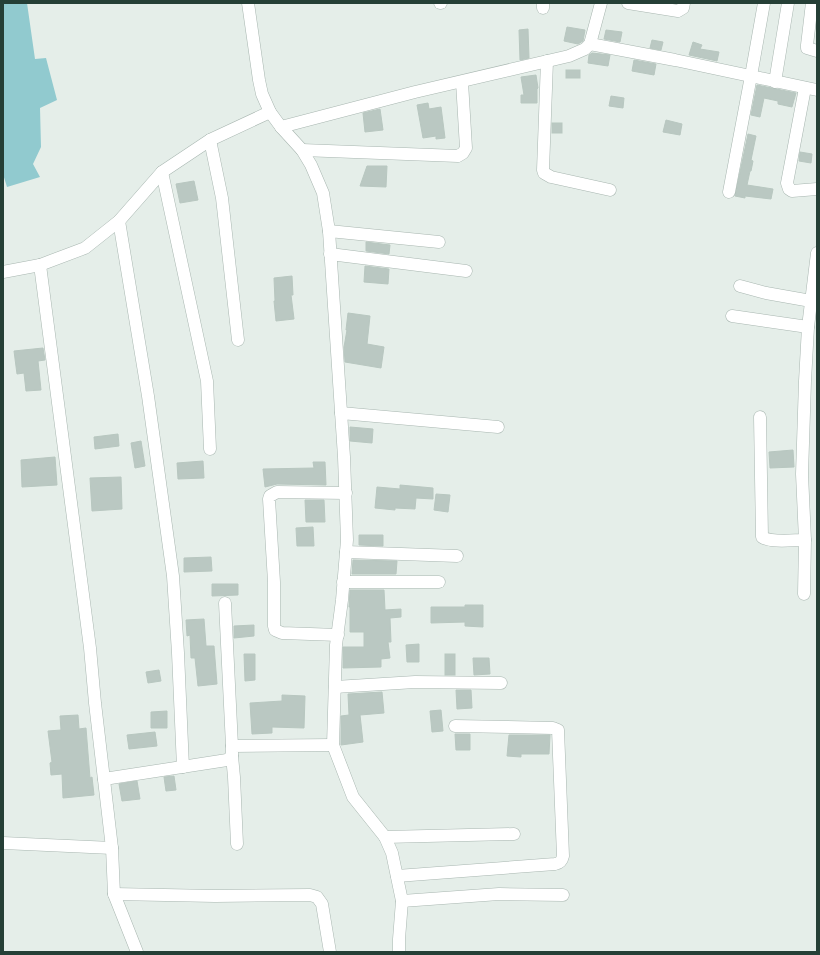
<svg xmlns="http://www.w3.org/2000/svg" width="820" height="955" viewBox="0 0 820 955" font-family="Arial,sans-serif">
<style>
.water{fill:#91cacf}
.building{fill:#bac8c2;stroke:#b8c7c0}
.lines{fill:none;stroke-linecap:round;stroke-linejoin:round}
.minor-casing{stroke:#a8b6b0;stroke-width:13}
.minor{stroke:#fff;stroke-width:12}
</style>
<rect width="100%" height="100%" fill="#e5eee9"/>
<path class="water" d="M 3,3 L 27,3 L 35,59 L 46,58 L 57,100 L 40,108 L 41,147 L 33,164 L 40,177 L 7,187 L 3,174 Z"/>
<g class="building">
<path d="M 567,27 L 585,30 L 583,41 L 578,44 L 564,41 Z"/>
<path d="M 528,29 L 529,58 L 520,60 L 519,30 Z"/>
<path d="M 606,30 L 622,32 L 620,42 L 604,39 Z"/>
<path d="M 652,40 L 663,42 L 661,50 L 650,48 Z"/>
<path d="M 693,42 L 702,45 L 700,49 L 719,52 L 717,61 L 689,55 Z"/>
<path d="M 592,53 L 610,55 L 608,66 L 588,63 L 589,55 Z"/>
<path d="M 634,60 L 656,64 L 654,75 L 632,71 Z"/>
<rect x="566" y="70" width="14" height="8"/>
<path d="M 536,75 L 538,88 L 537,89 L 537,103 L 521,103 L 521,95 L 524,95 L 521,77 Z"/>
<path d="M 757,85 L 796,93 L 792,107 L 778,104 L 778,101 L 764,98 L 760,117 L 751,115 Z"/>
<path d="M 611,96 L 624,98 L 623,108 L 609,106 Z"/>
<path d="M 428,103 L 429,109 L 441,107 L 445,138 L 436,139 L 436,136 L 423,138 L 417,105 Z"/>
<path d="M 380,109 L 383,130 L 365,132 L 363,113 Z"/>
<path d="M 666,120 L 682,124 L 680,135 L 663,132 Z"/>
<rect x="552" y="123" width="10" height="10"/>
<path d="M 748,134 L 756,136 L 751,160 L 753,161 L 751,171 L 750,171 L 747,185 L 773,189 L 771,199 L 745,196 L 745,198 L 735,196 Z"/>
<path d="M 800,152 L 812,154 L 811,163 L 799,161 Z"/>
<path d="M 367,166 L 387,166 L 386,187 L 360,186 Z"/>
<path d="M 194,181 L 198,200 L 180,203 L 176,184 Z"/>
<path d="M 366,242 L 390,245 L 389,254 L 366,251 Z"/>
<path d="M 365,266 L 389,269 L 388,284 L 364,282 Z"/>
<path d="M 292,276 L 293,295 L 291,295 L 294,319 L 276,321 L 274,301 L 275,301 L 274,278 Z"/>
<path d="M 348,313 L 370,316 L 367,344 L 384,347 L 381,368 L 345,362 L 344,347 L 347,330 L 346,330 Z"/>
<path d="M 43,348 L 45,360 L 38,361 L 41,390 L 26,391 L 24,373 L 17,374 L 14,351 Z"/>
<path d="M 350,427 L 373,429 L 372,443 L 350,441 Z"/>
<path d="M 118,434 L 119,446 L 95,449 L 94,437 Z"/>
<path d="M 141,441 L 145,466 L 135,468 L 131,443 Z"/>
<path d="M 793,450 L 794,467 L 770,468 L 769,452 Z"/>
<path d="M 55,457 L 57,485 L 22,487 L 21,460 Z"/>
<path d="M 203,461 L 204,478 L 178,479 L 177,463 Z"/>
<path d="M 313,462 L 325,462 L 326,485 L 277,484 L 265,487 L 263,469 L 314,468 Z"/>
<path d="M 121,477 L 122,509 L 92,511 L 90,478 Z"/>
<path d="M 400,485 L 433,488 L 433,499 L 416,498 L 415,509 L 395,508 L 395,510 L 375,508 L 377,487 L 400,489 Z"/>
<path d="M 436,494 L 450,495 L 448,512 L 434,510 Z"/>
<path d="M 305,500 L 324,500 L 325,522 L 306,522 Z"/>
<path d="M 313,527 L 314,546 L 297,546 L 296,528 Z"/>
<path d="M 359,535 L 383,535 L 383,546 L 359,545 Z"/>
<path d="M 211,557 L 212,571 L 184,572 L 184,558 Z"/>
<path d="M 353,560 L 397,561 L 396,574 L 352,574 Z"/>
<path d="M 212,584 L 238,584 L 238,595 L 212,596 Z"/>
<path d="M 350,590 L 384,590 L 385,610 L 401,609 L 401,617 L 390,618 L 391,642 L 388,642 L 390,658 L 381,659 L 381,667 L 343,668 L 343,647 L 364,647 L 364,632 L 350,632 L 350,607 L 349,607 Z"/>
<path d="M 465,605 L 483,605 L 483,627 L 465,626 L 465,622 L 431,623 L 431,607 L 465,607 Z"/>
<path d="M 204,619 L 206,646 L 214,646 L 217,684 L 198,686 L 195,658 L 191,658 L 190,635 L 187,636 L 186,620 Z"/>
<path d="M 254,625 L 254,636 L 234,638 L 234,626 Z"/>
<path d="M 419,644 L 419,662 L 407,662 L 406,645 Z"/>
<path d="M 244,654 L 255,654 L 255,680 L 245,681 Z"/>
<rect x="445" y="654" width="10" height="21"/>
<path d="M 473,658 L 489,658 L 490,674 L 474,675 Z"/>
<path d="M 159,670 L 161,681 L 148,683 L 146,672 Z"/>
<path d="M 456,690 L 471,690 L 472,708 L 457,709 Z"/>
<path d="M 382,692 L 384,713 L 360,715 L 363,742 L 341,745 L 341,716 L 349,715 L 348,694 Z"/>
<path d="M 282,695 L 305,696 L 304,728 L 272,727 L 272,733 L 252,734 L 250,703 L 282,701 Z"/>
<path d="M 441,710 L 443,731 L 432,732 L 430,711 Z"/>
<path d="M 167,711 L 167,728 L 151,728 L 151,712 Z"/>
<path d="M 78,715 L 79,729 L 86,728 L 90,778 L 92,777 L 94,795 L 63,798 L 62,774 L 51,775 L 50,763 L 52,762 L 48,731 L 61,730 L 60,716 Z"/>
<path d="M 155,732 L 157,746 L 129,749 L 127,735 Z"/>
<path d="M 455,734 L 470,734 L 470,750 L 456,750 Z"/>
<path d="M 509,735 L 550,735 L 549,754 L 521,754 L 521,757 L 507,756 Z"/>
<path d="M 174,776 L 176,790 L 166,791 L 164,777 Z"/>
<path d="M 137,781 L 140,799 L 122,801 L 119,784 Z"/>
</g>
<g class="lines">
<defs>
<g id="minor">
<path d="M 248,3 L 259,80 L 262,94 L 270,112 L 281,127 L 302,150 L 311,165 L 323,193 L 329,231 L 344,457 L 347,540 L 342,600 L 336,645 L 333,745 L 353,797 L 385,837 L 392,853 L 402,901 L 399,939 L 399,952"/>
<path d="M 440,3 L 441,3"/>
<path d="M 628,3 L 678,11 L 683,8 L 684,3"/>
<path d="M 812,3 L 807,45 L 807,48 L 817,51"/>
<path d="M 543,8 L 543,3"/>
<path d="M 590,44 L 675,60 L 817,90"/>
<path d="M 547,61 L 543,170 L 544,173 L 551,177 L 610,190"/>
<path d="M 775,82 L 788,3"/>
<path d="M 805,88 L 787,183 L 789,189 L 792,191 L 817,189"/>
<path d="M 281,127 L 415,92 L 569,56 L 585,49 L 590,44 L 601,3"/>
<path d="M 210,140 L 222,198 L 238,340"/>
<path d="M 302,150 L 458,156 L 463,153 L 466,148 L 462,82"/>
<path d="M 162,172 L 207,381 L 210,449"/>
<path d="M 729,192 L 751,76 L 764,3"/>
<path d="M 119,221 L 148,396 L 173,576 L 178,653 L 183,767"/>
<path d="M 329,231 L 439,242"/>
<path d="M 330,254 L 466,271"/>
<path d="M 40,265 L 90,648 L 95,703 L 112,848 L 114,894 L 137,952"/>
<path d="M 3,272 L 40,265 L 85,248 L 119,221 L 162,172 L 210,140 L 270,112"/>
<path d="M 740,286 L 766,293 L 811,301"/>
<path d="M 732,316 L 808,327"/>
<path d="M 341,413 L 498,427"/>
<path d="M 760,417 L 762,537 C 771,543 793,540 805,540"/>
<path d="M 346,552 L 457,556"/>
<path d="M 343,582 L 439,582"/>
<path d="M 804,594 L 805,540 L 802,474 L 805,381 L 808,327 L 817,253"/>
<path d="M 225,603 L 232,746"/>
<path d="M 338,635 L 282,633 L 275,630 L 274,626 L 274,582 L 269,499 L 270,496 L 277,492 L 346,493"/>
<path d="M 335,687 L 415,682 L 501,683"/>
<path d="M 232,756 L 234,777 L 237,844"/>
<path d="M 104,779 L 227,760 L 232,756 L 232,746 L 333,745"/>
<path d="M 385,837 L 514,834"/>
<path d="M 3,843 L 112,848"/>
<path d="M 397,876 L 555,864 C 560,863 562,861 563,856 L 558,730 L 553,728 L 455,726"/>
<path d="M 114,894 L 215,896 L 310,895 L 317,897 L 322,904 L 330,952"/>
<path d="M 402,901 L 499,894 L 563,895"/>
</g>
</defs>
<use href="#minor" class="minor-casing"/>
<use href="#minor" class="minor"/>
</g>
<rect width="820" height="955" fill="none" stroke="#253f36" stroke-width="8"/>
</svg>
